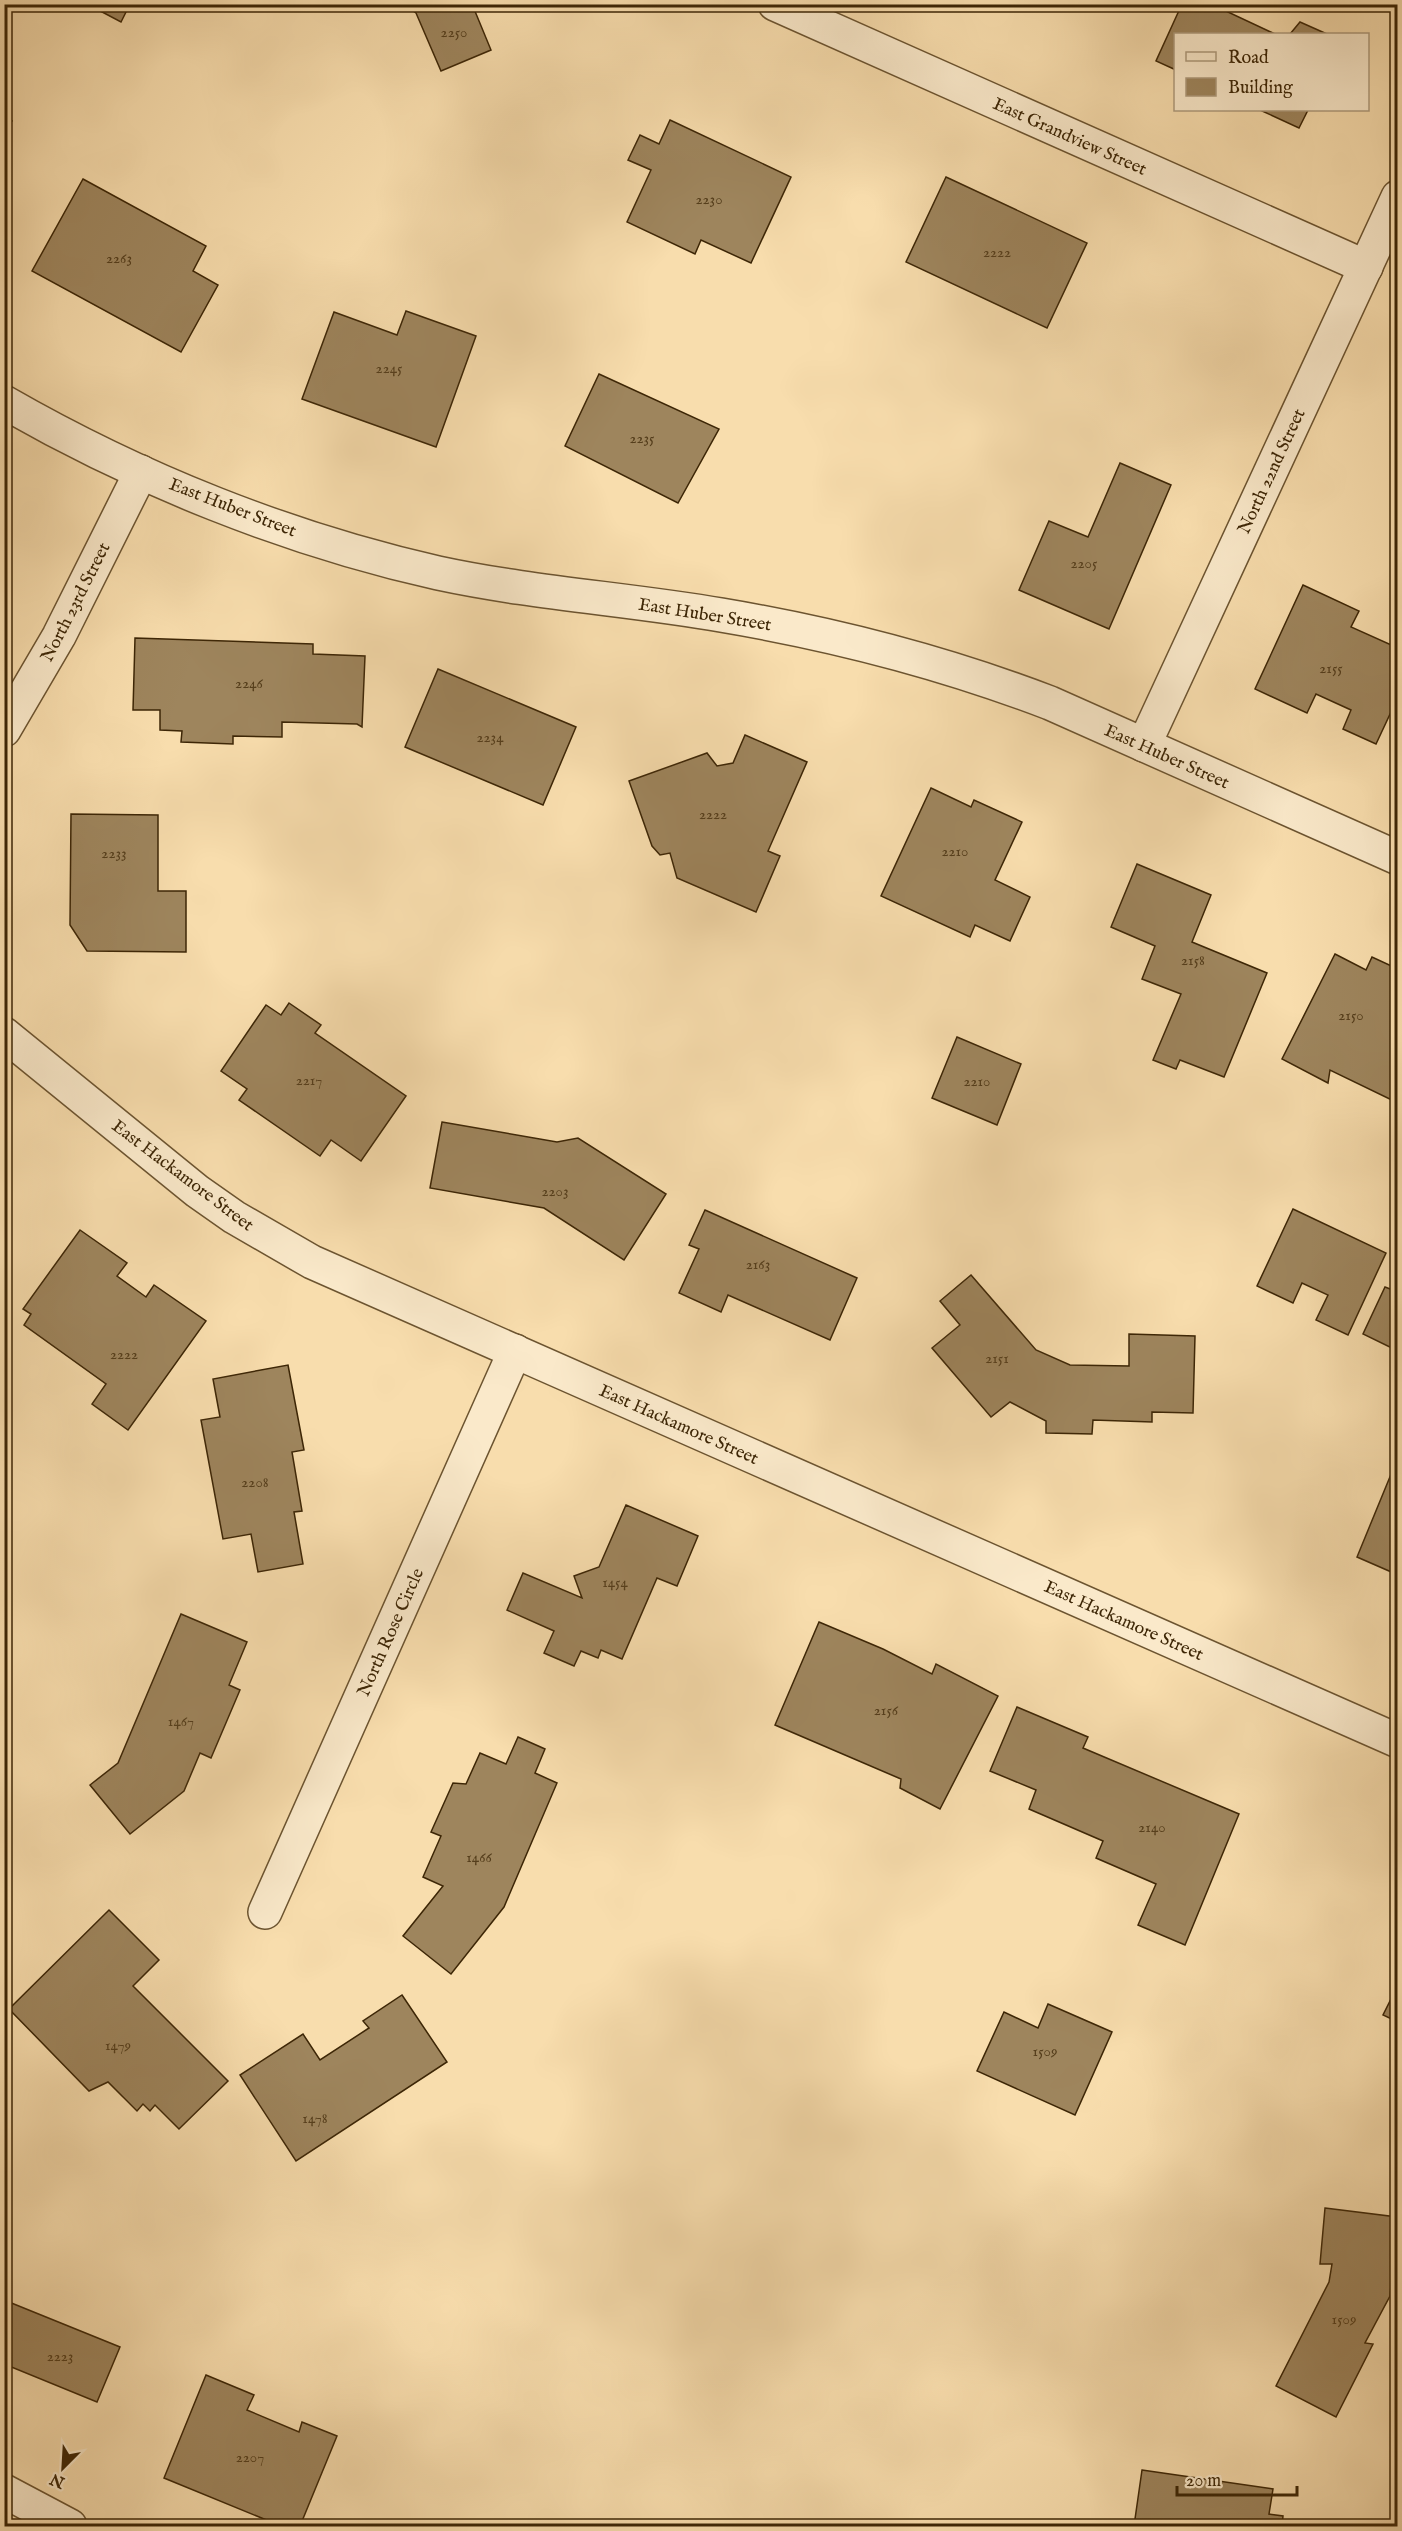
<svg xmlns="http://www.w3.org/2000/svg" width="1402" height="2531" viewBox="0 0 1402 2531" font-family="'IM FELL English',serif">
<style>
.building{fill:#9e855d;stroke:#3d2606;stroke-width:1.5}
.lines{fill:none;stroke-linecap:round;stroke-linejoin:round}
.minor-casing{stroke:#6c5430;stroke-width:36}
.minor{stroke:#fae9ca;stroke-width:33}
.labels{text-anchor:middle;stroke-width:4.5;stroke-linejoin:round;paint-order:stroke}
.number-label{font-size:15px;fill:#553e1c}
.street-label{font-size:18px;fill:#3d2606;stroke:#fae9ca}
</style>
<rect width="100%" height="100%" fill="#f8ddad"/>
<filter id="stains"><feTurbulence type="fractalNoise" baseFrequency=".00333" numOctaves="4"/><feColorMatrix values="0 0 0 0 .2 0 0 0 0 .09 0 0 0 0 .02 0 0 0 .5 -.17"/></filter>
<radialGradient id="worn" r=".72"><stop offset=".6" stop-color="#630" stop-opacity="0"/><stop offset="1" stop-color="#630" stop-opacity=".3"/></radialGradient>
<g class="building">
<path d="M 87,4 L 130,4 L 121,22 Z"/>
<path d="M 403,4 L 472,4 L 491,50 L 441,71 L 416,13 Z"/>
<path d="M 1182,4 L 1211,4 L 1275,34 L 1176,34 L 1176,70 L 1156,61 Z"/>
<path d="M 1300,22 L 1327,34 L 1290,34 Z"/>
<path d="M 1260,110 L 1308,110 L 1299,128 Z"/>
<path d="M 4,115 L 12,121 L 4,132 Z"/>
<path d="M 670,120 L 791,177 L 751,263 L 701,240 L 695,254 L 627,222 L 651,170 L 628,160 L 640,135 L 659,144 Z"/>
<path d="M 4,165 L 10,170 L 4,178 Z"/>
<path d="M 946,177 L 1087,243 L 1047,328 L 906,262 Z"/>
<path d="M 83,179 L 206,246 L 193,271 L 218,285 L 181,352 L 32,271 Z"/>
<path d="M 406,311 L 476,336 L 436,447 L 302,399 L 334,312 L 397,335 Z"/>
<path d="M 599,374 L 719,429 L 678,503 L 565,446 Z"/>
<path d="M 1120,463 L 1171,485 L 1109,629 L 1019,590 L 1049,521 L 1088,537 Z"/>
<path d="M 1303,585 L 1359,611 L 1351,627 L 1398,648 L 1398,697 L 1376,744 L 1343,729 L 1351,710 L 1316,694 L 1307,713 L 1255,689 Z"/>
<path d="M 135,638 L 313,644 L 313,654 L 365,656 L 362,727 L 357,724 L 282,722 L 282,737 L 233,736 L 233,744 L 181,742 L 182,731 L 160,730 L 160,710 L 133,710 Z"/>
<path d="M 438,669 L 576,727 L 543,805 L 405,747 Z"/>
<path d="M 745,735 L 807,762 L 768,851 L 780,856 L 756,912 L 677,878 L 670,853 L 660,855 L 652,846 L 629,781 L 707,753 L 717,766 L 733,763 Z"/>
<path d="M 931,788 L 971,807 L 974,800 L 1022,822 L 995,880 L 1030,897 L 1010,941 L 975,925 L 970,937 L 881,896 Z"/>
<path d="M 71,814 L 158,815 L 158,891 L 186,891 L 186,952 L 87,951 L 70,925 Z"/>
<path d="M 1137,864 L 1211,895 L 1192,942 L 1267,973 L 1224,1077 L 1180,1060 L 1176,1069 L 1153,1060 L 1181,994 L 1142,979 L 1155,946 L 1111,927 Z"/>
<path d="M 1335,954 L 1366,970 L 1372,957 L 1398,969 L 1398,1103 L 1330,1070 L 1328,1083 L 1282,1059 Z"/>
<path d="M 289,1003 L 321,1025 L 315,1033 L 406,1096 L 361,1161 L 331,1140 L 320,1156 L 239,1100 L 247,1089 L 221,1071 L 266,1005 L 281,1015 Z"/>
<path d="M 957,1037 L 1021,1064 L 997,1125 L 932,1098 Z"/>
<path d="M 442,1122 L 557,1142 L 578,1138 L 666,1194 L 624,1260 L 544,1208 L 430,1188 Z"/>
<path d="M 4,1148 L 9,1149 L 4,1164 Z"/>
<path d="M 1293,1209 L 1386,1253 L 1348,1335 L 1316,1320 L 1328,1295 L 1302,1283 L 1293,1303 L 1257,1286 Z"/>
<path d="M 705,1210 L 857,1278 L 830,1340 L 728,1295 L 721,1312 L 679,1293 L 699,1249 L 689,1245 Z"/>
<path d="M 80,1230 L 127,1263 L 117,1276 L 146,1297 L 154,1285 L 206,1321 L 128,1430 L 92,1404 L 106,1384 L 24,1325 L 31,1314 L 23,1309 Z"/>
<path d="M 971,1275 L 1036,1350 L 1070,1365 L 1129,1366 L 1129,1334 L 1195,1336 L 1193,1413 L 1152,1412 L 1152,1422 L 1093,1420 L 1092,1434 L 1046,1433 L 1046,1421 L 1010,1402 L 991,1417 L 932,1348 L 960,1325 L 940,1301 Z"/>
<path d="M 1385,1287 L 1398,1292 L 1398,1351 L 1363,1334 Z"/>
<path d="M 288,1365 L 304,1450 L 292,1452 L 302,1511 L 294,1512 L 303,1564 L 258,1572 L 251,1534 L 223,1539 L 201,1420 L 220,1417 L 213,1379 Z"/>
<path d="M 1394,1467 L 1398,1469 L 1396,1574 L 1357,1557 Z"/>
<path d="M 626,1505 L 698,1536 L 677,1586 L 657,1578 L 622,1659 L 601,1650 L 598,1658 L 581,1651 L 574,1666 L 544,1653 L 554,1631 L 507,1610 L 523,1573 L 582,1598 L 574,1576 L 599,1567 Z"/>
<path d="M 181,1614 L 247,1642 L 229,1685 L 240,1690 L 211,1758 L 200,1753 L 184,1791 L 130,1834 L 90,1785 L 118,1763 Z"/>
<path d="M 819,1622 L 883,1649 L 932,1674 L 936,1664 L 998,1696 L 940,1809 L 900,1788 L 901,1779 L 775,1725 Z"/>
<path d="M 1017,1707 L 1088,1737 L 1083,1748 L 1239,1814 L 1185,1945 L 1138,1925 L 1156,1884 L 1096,1858 L 1103,1841 L 1029,1809 L 1036,1790 L 990,1771 Z"/>
<path d="M 518,1737 L 545,1749 L 535,1773 L 557,1783 L 504,1907 L 451,1974 L 403,1936 L 443,1886 L 423,1877 L 441,1836 L 431,1832 L 453,1783 L 466,1784 L 480,1753 L 506,1764 Z"/>
<path d="M 109,1910 L 159,1960 L 133,1986 L 228,2081 L 179,2129 L 155,2105 L 150,2111 L 143,2104 L 137,2111 L 108,2082 L 89,2091 L 9,2009 Z"/>
<path d="M 1398,1985 L 1398,2022 L 1383,2015 Z"/>
<path d="M 402,1995 L 447,2062 L 296,2161 L 240,2075 L 303,2034 L 320,2060 L 369,2028 L 363,2021 Z"/>
<path d="M 1048,2004 L 1112,2032 L 1075,2115 L 977,2071 L 1004,2012 L 1038,2028 Z"/>
<path d="M 1325,2208 L 1397,2217 L 1390,2296 L 1365,2343 L 1373,2344 L 1336,2417 L 1276,2386 L 1329,2282 L 1332,2264 L 1320,2264 Z"/>
<path d="M 4,2300 L 120,2347 L 97,2402 L 4,2364 Z"/>
<path d="M 206,2375 L 254,2395 L 247,2410 L 299,2432 L 302,2422 L 337,2436 L 300,2526 L 281,2526 L 164,2478 Z"/>
<path d="M 1142,2470 L 1273,2489 L 1269,2514 L 1283,2516 L 1282,2526 L 1134,2526 Z"/>
<path d="M 420,2521 L 432,2526 L 418,2526 Z"/>
</g>
<g class="lines">
<defs>
<g id="minor">
<path d="M 775,4 L 1366,267"/>
<path d="M 4,402 C 138,479 287,539 438,573 C 531,593 627,599 721,615 C 834,634 943,662 1050,703 L 1398,858"/>
<path d="M 4,730 L 59,636 L 141,472"/>
<path d="M 1144,745 L 1398,197"/>
<path d="M 4,1034 L 197,1191 L 234,1217 L 312,1262 L 1398,1741"/>
<path d="M 265,1912 L 515,1351"/>
<path d="M 4,2491 L 70,2526"/>
</g>
</defs>
<use href="#minor" class="minor-casing"/>
<use href="#minor" class="minor"/>
</g>
<g class="labels">
<g class="number-label">
<text x="454" y="37">2250</text>
<text x="709" y="204">2230</text>
<text x="997" y="257">2222</text>
<text x="119" y="263">2263</text>
<text x="389" y="373">2245</text>
<text x="642" y="443">2235</text>
<text x="1084" y="568">2205</text>
<text x="1331" y="673">2155</text>
<text x="249" y="688">2246</text>
<text x="490" y="742">2234</text>
<text x="713" y="819">2222</text>
<text x="955" y="856">2210</text>
<text x="114" y="858">2233</text>
<text x="1193" y="965">2158</text>
<text x="1351" y="1020">2150</text>
<text x="309" y="1085">2217</text>
<text x="977" y="1086">2210</text>
<text x="555" y="1196">2203</text>
<text x="758" y="1269">2163</text>
<text x="124" y="1359">2222</text>
<text x="997" y="1363">2151</text>
<text x="255" y="1487">2208</text>
<text x="615" y="1587">1454</text>
<text x="886" y="1715">2156</text>
<text x="181" y="1726">1467</text>
<text x="1152" y="1832">2140</text>
<text x="479" y="1862">1466</text>
<text x="118" y="2050">1479</text>
<text x="1045" y="2056">1509</text>
<text x="315" y="2123">1478</text>
<text x="1344" y="2324">1509</text>
<text x="60" y="2361">2223</text>
<text x="250" y="2462">2207</text>
</g>
<g class="street-label">
<text transform="translate(1070 136) rotate(24)" y="6">East Grandview Street</text>
<text transform="translate(1271 471) rotate(-65)" y="6">North 22nd Street</text>
<text transform="translate(233 507) rotate(21)" y="6">East Huber Street</text>
<text transform="translate(75 602) rotate(-63)" y="6">North 23rd Street</text>
<text transform="translate(705 614) rotate(9)" y="6">East Huber Street</text>
<text transform="translate(1167 756) rotate(24)" y="6">East Huber Street</text>
<text transform="translate(183 1175) rotate(37)" y="6">East Hackamore Street</text>
<text transform="translate(679 1424) rotate(24)" y="6">East Hackamore Street</text>
<text transform="translate(1124 1620) rotate(24)" y="6">East Hackamore Street</text>
<text transform="translate(390 1632) rotate(-66)" y="6">North Rose Circle</text>
</g>
</g>
<rect width="1402" height="2531" fill="none" stroke="#f8ddad" stroke-width="24"/>
<rect x="6" y="6" width="1390" height="2519" fill="none" stroke="#3d2606" stroke-width="3"/>
<rect x="12" y="12" width="1378" height="2507" fill="none" stroke="#3d2606" stroke-width="1.5"/>
<rect x="1174" y="33" width="195" height="78" fill="#fae9ca" stroke="#ae9b7c" stroke-width="1.5"/>
<rect x="1186" y="52" width="30" height="9" fill="#fae9ca" stroke="#ae9b7c" stroke-width="1.5"/>
<text x="1228" y="63" font-size="18" fill="#3d2606">Road</text>
<rect x="1186" y="78" width="30" height="18" fill="#9e855d" stroke="#ae9b7c" stroke-width="1.5"/>
<text x="1228" y="93" font-size="18" fill="#3d2606">Building</text>
<g transform="translate(63 2468) rotate(204)" stroke="#fae9ca" stroke-width="4.5" paint-order="stroke">
<path d="M0-4.5L10 22L0 15L-10 22Z" fill="#3d2606"/>
<text y="-9" font-size="16" font-weight="bold" text-anchor="middle" fill="#3d2606">N</text>
</g>
<path d="M1177 2486v9h120v-9" fill="none" stroke="#3d2606" stroke-width="3"/>
<text x="1186" y="2486" font-size="18" fill="#3d2606" stroke="#fae9ca" stroke-width="4.5" paint-order="stroke">20 m</text>
<rect width="100%" height="100%" filter="url(#stains)"/>
<rect width="100%" height="100%" fill="url(#worn)"/>
</svg>
